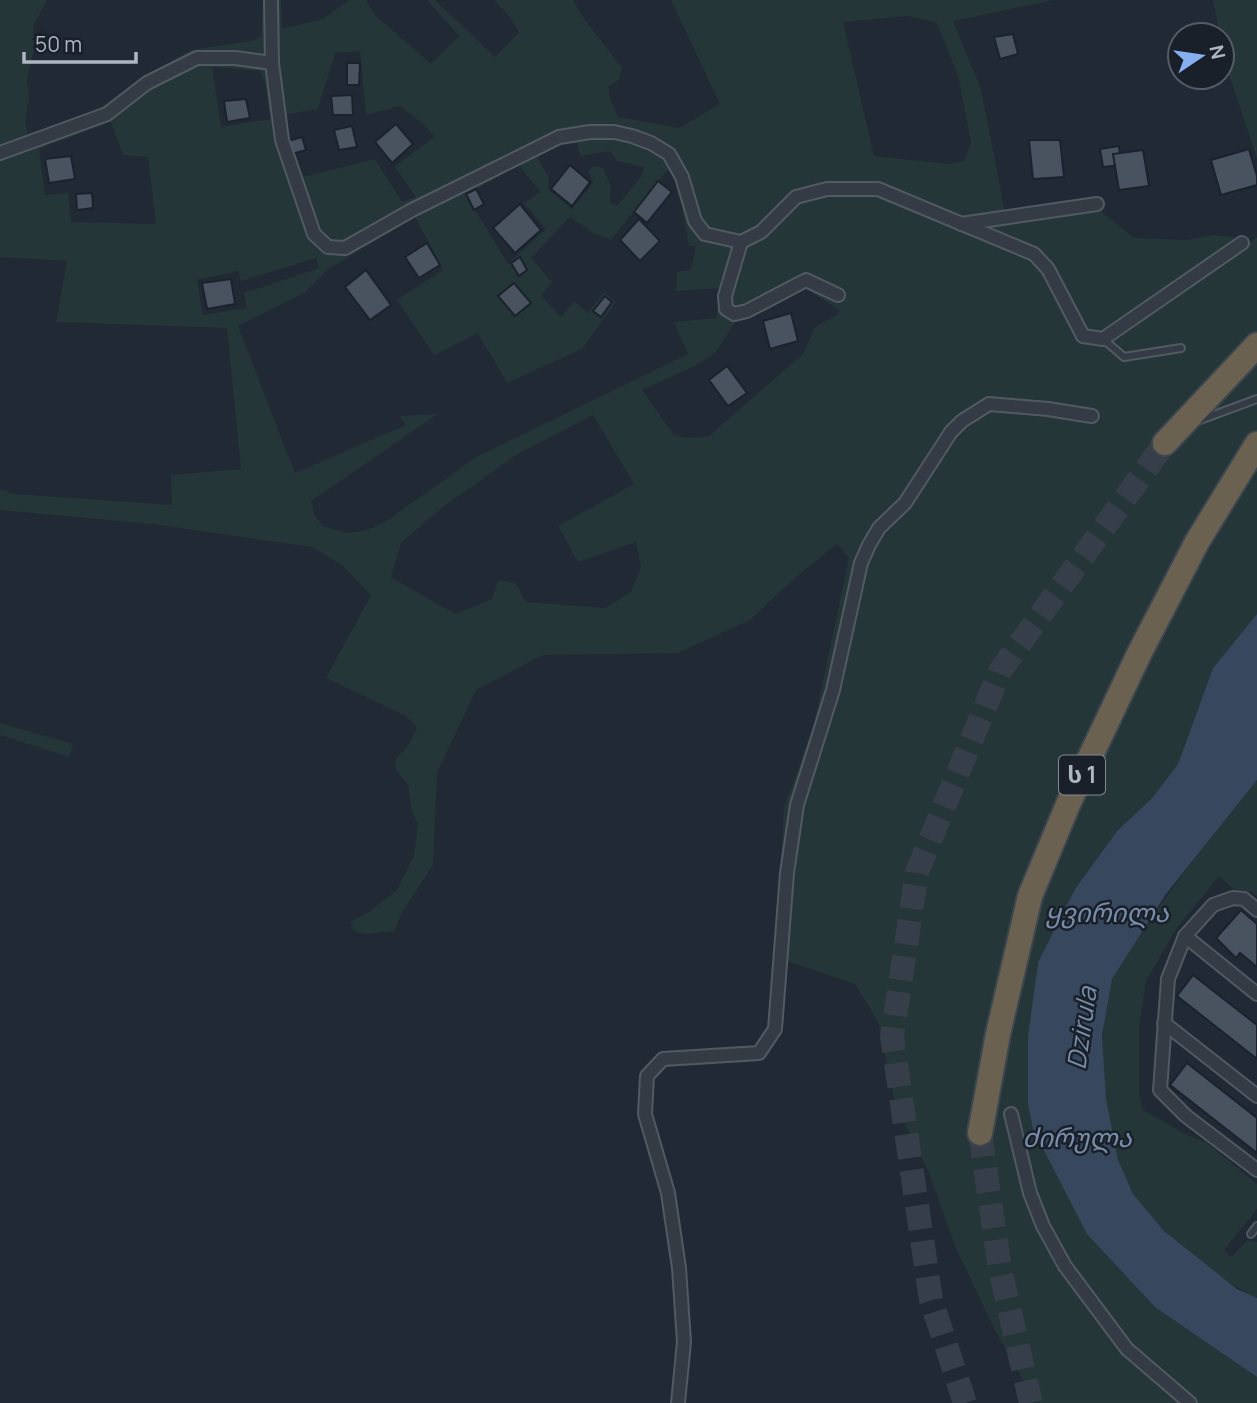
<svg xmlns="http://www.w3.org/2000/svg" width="1257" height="1403" viewBox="0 0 1257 1403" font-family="Manrope,'Noto Sans Georgian',sans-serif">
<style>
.green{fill:#243637;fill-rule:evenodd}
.water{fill:#37475d}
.building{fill:#495360;stroke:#1b222c;stroke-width:2}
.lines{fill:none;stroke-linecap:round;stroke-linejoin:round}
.highway-tunnel{stroke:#363e4a;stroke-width:24;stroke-dasharray:24 12;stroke-linecap:butt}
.lane-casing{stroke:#515963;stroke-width:10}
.street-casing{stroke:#515963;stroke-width:16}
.highway-casing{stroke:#3e4650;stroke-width:28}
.lane{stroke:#343b45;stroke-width:6}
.street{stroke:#343b45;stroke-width:12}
.highway{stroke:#6b6151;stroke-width:24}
.labels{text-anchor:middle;stroke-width:5;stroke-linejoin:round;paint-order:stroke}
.shield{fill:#1a202a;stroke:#828994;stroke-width:2}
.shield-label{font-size:23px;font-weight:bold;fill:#aeb6c2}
.water-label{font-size:26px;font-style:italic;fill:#788da9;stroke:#1a202a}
</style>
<rect width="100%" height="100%" fill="#212935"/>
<g class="green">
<path d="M 0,0 L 47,0 L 33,26 L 34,50 L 27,79 L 29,99 L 25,122 L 28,136 L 97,110 L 142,78 L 191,50 L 251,41 L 261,37 L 263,0 L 281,0 L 282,29 L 323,19 L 349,0 L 366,0 L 374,14 L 431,64 L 459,36 L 427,0 L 435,0 L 495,57 L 519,32 L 509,16 L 494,0 L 573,0 L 585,20 L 622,68 L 619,80 L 608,87 L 611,101 L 618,117 L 679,128 L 720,104 L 671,0 L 1054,0 L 953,21 L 981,89 L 1005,212 L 1097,199 L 1099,210 L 1134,238 L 1186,240 L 1213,235 L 1232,237 L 1246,246 L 1257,237 L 1257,614 L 1213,668 L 1178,764 L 1152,798 L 1117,831 L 1075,889 L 1038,961 L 1028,1036 L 1250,1373 L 1257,1377 L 1257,1403 L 1036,1403 L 997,1334 L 956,1249 L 928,1170 L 896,1107 L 878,1022 L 855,984 L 775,957 L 784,808 L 814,724 L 849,558 L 837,544 L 796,577 L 750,620 L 678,653 L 543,655 L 476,690 L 437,773 L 433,865 L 403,911 L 394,931 L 367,934 L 354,931 L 350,922 L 369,912 L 397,890 L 414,856 L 418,824 L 412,811 L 408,784 L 397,772 L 395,760 L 408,746 L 417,728 L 406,716 L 326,678 L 371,595 L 343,566 L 312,547 L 152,524 L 0,510 L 0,489 L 15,494 L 172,505 L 171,475 L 241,469 L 227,328 L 56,322 L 67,261 L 0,257 ZM 907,16 L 936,22 L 958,75 L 971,142 L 964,161 L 949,164 L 874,156 L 843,22 ZM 360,51 L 366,115 L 400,106 L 422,123 L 435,136 L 395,167 L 416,197 L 402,202 L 375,159 L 302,177 L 286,131 L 284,115 L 318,109 L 335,53 ZM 212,67 L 260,71 L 265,83 L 270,119 L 221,127 ZM 111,122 L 123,155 L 148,157 L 156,224 L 71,222 L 68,193 L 45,195 L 39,149 ZM 579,143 L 577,146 L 581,156 L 609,151 L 618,161 L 644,167 L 641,177 L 617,206 L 610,203 L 611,186 L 603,168 L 595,166 L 588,171 L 593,183 L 572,209 L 548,189 L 549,178 L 536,155 L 556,146 ZM 519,165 L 540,192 L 524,203 L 546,229 L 508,264 L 466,195 ZM 668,169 L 677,181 L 689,246 L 696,246 L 691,270 L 677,272 L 676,291 L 721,288 L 716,318 L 674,322 L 688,354 L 478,456 L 385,522 L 365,531 L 346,533 L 323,526 L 315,516 L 311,501 L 438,414 L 399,416 L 406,425 L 295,473 L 238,326 L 304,293 L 327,270 L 415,217 L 443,270 L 397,300 L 434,355 L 478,333 L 507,383 L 582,349 L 616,302 L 604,292 L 588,313 L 574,301 L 561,317 L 541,296 L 552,282 L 531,258 L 570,217 L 593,233 L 611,240 ZM 316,258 L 319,268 L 244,293 L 247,308 L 203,315 L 197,280 L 238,271 L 241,281 ZM 804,288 L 840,310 L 838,314 L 814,328 L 804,353 L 709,436 L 689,438 L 674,435 L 642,390 L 695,366 L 715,353 L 735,322 L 754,316 ZM 593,415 L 634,484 L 558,526 L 578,562 L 636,542 L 641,566 L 631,592 L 605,608 L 526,602 L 516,583 L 498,580 L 492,599 L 455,614 L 391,577 L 401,543 L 444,506 L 518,454 Z"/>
<path d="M 1213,0 L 1257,0 L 1257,158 L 1226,65 L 1222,35 L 1220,35 Z"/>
<path d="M 0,723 L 73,744 L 69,757 L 0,735 Z"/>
<path d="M 1257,780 L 1257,896 L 1253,892 L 1233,889 L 1219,876 L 1176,929 L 1146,981 L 1139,1027 L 1139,1095 L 1143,1110 L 1187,1135 L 1207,1143 L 1257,1184 L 1257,1209 L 1224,1250 L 1232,1257 L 1247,1240 L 1257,1242 L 1257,1298 C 1219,1281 1155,1229 1133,1193 C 1102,1143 1095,1037 1111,981 C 1115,967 1129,953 1136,941 C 1173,884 1215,832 1257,780 Z"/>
</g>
<path class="water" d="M 1257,614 L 1257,780 L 1166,894 L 1112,979 L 1102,1036 L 1106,1099 L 1118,1160 L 1133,1194 L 1164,1231 L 1237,1289 L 1257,1298 L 1257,1377 L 1155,1307 L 1087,1234 L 1033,1129 L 1028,1104 L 1028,1036 L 1038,962 L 1075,889 L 1117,831 L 1152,798 L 1178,764 L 1213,668 Z"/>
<g class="building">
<path d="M 1013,34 L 1018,54 L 1000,59 L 994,37 Z"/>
<path d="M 347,63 L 360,63 L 359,85 L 347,85 Z"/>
<path d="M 352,95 L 353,115 L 333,115 L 331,96 Z"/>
<path d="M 246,99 L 250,118 L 227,122 L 224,101 Z"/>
<path d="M 396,124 L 413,144 L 392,163 L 375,142 Z"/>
<path d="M 352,126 L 357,147 L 339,150 L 334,130 Z"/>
<path d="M 302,137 L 306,150 L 292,154 L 288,141 Z"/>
<path d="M 1029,140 L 1060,140 L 1064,177 L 1033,179 Z"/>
<path d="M 1119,146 L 1121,165 L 1103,167 L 1100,149 Z"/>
<path d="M 1249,149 L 1257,176 L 1257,185 L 1221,195 L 1211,160 Z"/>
<path d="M 1143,150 L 1149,186 L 1119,190 L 1113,154 Z"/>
<path d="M 71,156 L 75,179 L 49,183 L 45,159 Z"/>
<path d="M 570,165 L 590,182 L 572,206 L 551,189 Z"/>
<path d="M 658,181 L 672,192 L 647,223 L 634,212 Z"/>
<path d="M 476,189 L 484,204 L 474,210 L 466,194 Z"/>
<path d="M 92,193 L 93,208 L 77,210 L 76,194 Z"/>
<path d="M 520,204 L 541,230 L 515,253 L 493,228 Z"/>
<path d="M 639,219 L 660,241 L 640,261 L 620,240 Z"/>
<path d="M 427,243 L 440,265 L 419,278 L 405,257 Z"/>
<path d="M 520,257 L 527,270 L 519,276 L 511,263 Z"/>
<path d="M 366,270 L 391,305 L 370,320 L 345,287 Z"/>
<path d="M 231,279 L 235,304 L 207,309 L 202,283 Z"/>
<path d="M 514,283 L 531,303 L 515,316 L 498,296 Z"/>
<path d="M 605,296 L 612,302 L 601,317 L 593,311 Z"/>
<path d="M 791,313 L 798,341 L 770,349 L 763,321 Z"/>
<path d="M 727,366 L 747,393 L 728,406 L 709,380 Z"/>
<path d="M 1241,910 L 1257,924 L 1257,967 L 1240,953 L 1236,958 L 1216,938 Z"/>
<path d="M 1193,975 L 1257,1025 L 1257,1059 L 1177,996 Z"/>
<path d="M 1187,1063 L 1257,1118 L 1257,1153 L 1170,1085 Z"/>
</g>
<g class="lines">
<g class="highway-tunnel">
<path d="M 980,1133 L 1000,1269 L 1031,1403"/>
<path d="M 965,1403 L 931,1300 L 892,1037 L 917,872 L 1000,671 L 1165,443"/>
</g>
<defs>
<g id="lane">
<path d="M 1103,339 L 1124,357 L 1181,348"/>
<path d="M 1200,420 L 1257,399"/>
<path d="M 1251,1234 L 1257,1226"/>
</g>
<g id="street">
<path d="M 271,0 L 272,63 L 282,140 L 314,234 L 328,247 L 345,248 L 412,210 L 559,137 L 590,132 L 614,132 L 632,136 L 651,143 L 669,154 L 682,177 L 695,221 L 705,234 L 741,242"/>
<path d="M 0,153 L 107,114 L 147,83 L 197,58 L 235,58 L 272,63"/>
<path d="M 961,224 L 1097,204"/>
<path d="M 838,295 L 806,280 L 747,311 L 734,314 L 726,309 L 725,296 L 741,242 L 761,232 L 796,197 L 827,189 L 878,189 L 1034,254 L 1048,269 L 1083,336 L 1103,339 L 1242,243"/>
<path d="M 1257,910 L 1244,899 L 1233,898 L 1213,905 L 1185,936 L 1168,979 L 1160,1090 L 1186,1116 L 1257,1170"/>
<path d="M 1185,936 L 1257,994"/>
<path d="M 1164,1023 L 1257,1096"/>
<path d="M 1011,1114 L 1030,1193 L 1043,1226 L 1065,1266 L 1127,1349 L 1190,1403"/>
<path d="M 678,1403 L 684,1342 L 679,1268 L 668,1193 L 645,1114 L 647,1076 L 663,1059 L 759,1053 L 775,1029 L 787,873 L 797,805 L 833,690 L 861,563 L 869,545 L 879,528 L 905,503 L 951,432 L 962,421 L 989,404 L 1048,409 L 1092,416"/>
</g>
<g id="highway">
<path d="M 1165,443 L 1257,345"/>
<path d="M 980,1133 L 998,1034 L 1030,896 L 1069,802 L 1139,654 L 1197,542 L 1257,444"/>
</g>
</defs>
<use href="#lane" class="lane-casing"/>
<use href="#street" class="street-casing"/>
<use href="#highway" class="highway-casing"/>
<use href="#lane" class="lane"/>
<use href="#street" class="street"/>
<use href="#highway" class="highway"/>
</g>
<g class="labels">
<rect class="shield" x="1059" y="755.5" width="46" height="39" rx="5"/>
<g class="shield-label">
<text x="1082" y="783">ს 1</text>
</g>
<g class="water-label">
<text x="1107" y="922">ყვირილა</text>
<text transform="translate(1082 1028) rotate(-82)" y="9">Dzirula</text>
<text x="1077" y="1147">ძირულა</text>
</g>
</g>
<g transform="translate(1201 56) rotate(77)"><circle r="33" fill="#1a202a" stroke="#555c67" stroke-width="2"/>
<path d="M0-5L12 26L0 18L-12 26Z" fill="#86aff0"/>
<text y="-10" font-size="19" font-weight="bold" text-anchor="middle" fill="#aeb6c2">N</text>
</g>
<path d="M24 52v10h112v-10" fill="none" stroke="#aeb6c2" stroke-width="3.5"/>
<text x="35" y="52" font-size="21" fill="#aeb6c2" stroke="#1a202a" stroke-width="5" paint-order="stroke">50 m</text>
</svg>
